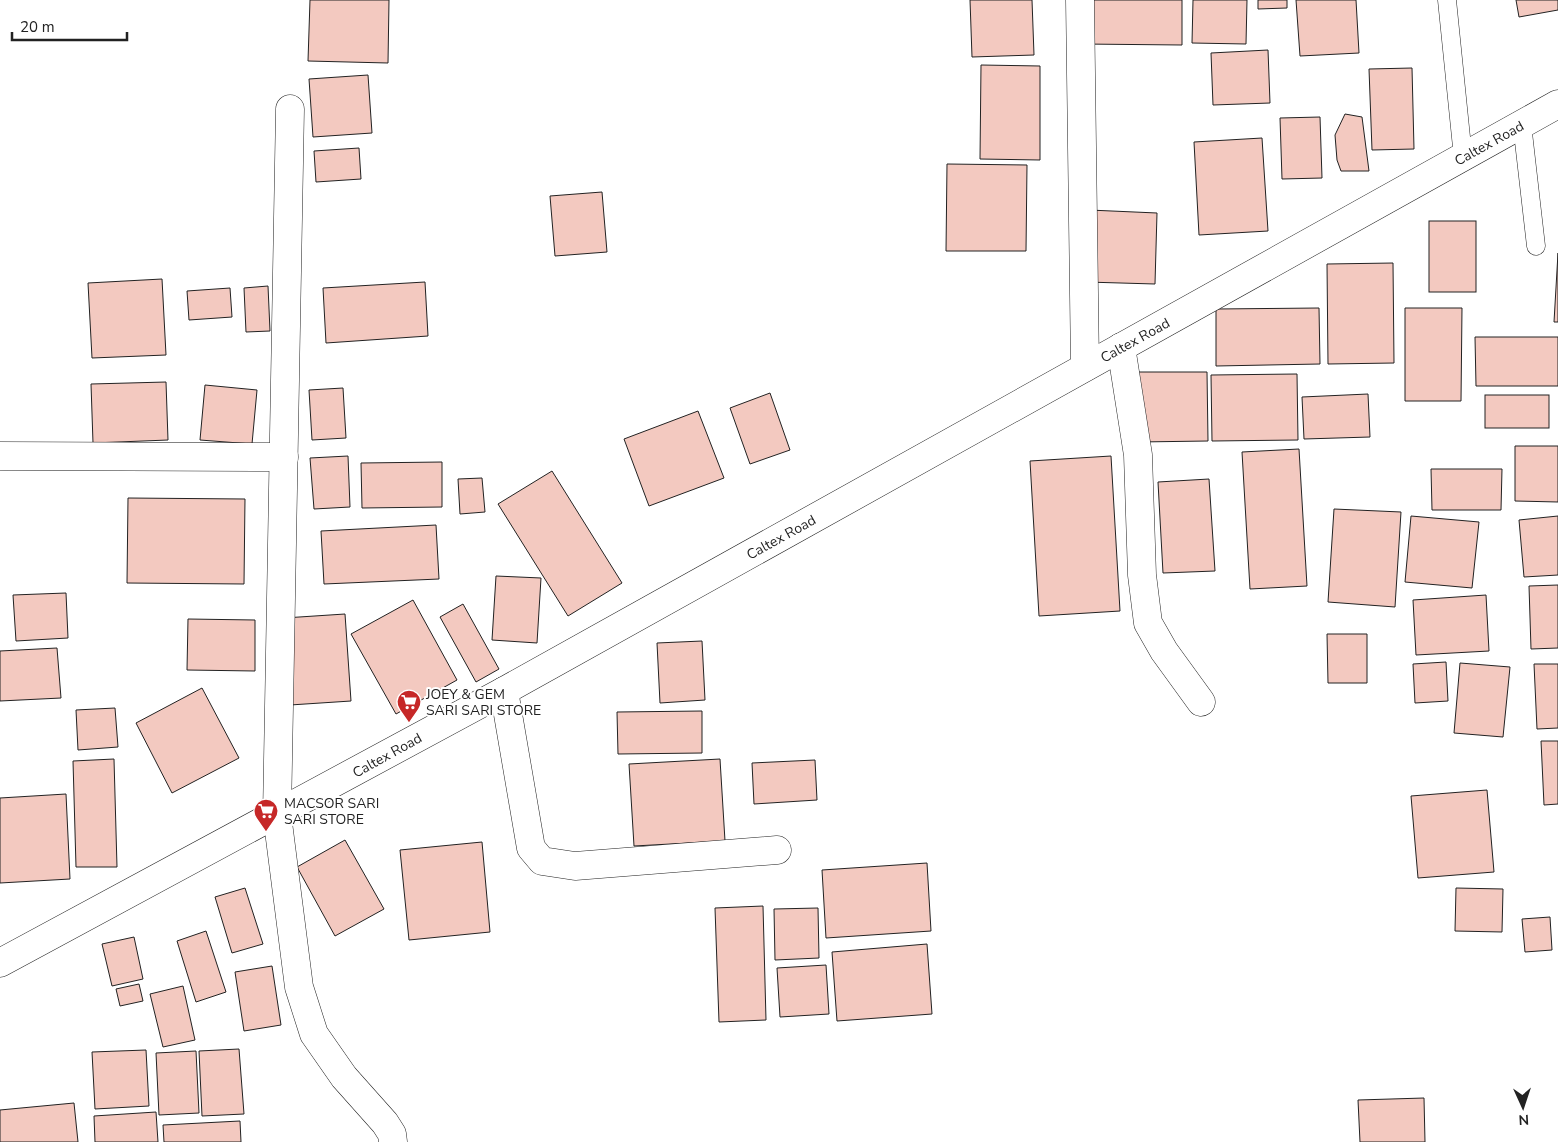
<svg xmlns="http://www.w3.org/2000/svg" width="1558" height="1142" viewBox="0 0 1558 1142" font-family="'Nunito Sans',sans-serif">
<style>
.building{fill:#f3c9c0;stroke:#222}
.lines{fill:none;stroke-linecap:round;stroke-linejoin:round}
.lane-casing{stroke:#222;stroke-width:19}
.street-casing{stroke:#222;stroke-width:29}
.secondary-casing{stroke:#222;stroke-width:29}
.lane{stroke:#fff;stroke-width:18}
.street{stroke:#fff;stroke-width:28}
.secondary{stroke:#fff;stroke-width:28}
.labels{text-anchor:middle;stroke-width:4;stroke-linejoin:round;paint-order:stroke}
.street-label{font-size:14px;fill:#222;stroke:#fff}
.poi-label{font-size:14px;fill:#222;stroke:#fff;text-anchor:start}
</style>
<rect width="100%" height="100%" fill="#fff"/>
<g class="building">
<path d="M 310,0 L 389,0 L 388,63 L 308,61 Z"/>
<path d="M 970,0 L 1032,0 L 1034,55 L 972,57 Z"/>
<path d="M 1083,0 L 1182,0 L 1182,45 L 1082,44 Z"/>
<path d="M 1193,0 L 1247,0 L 1246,44 L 1192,43 Z"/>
<path d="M 1258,0 L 1287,0 L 1287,8 L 1258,9 Z"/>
<path d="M 1296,0 L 1356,0 L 1359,53 L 1300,56 Z"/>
<path d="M 1516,0 L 1558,0 L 1558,10 L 1519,17 Z"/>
<path d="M 1268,50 L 1270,103 L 1213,105 L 1211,53 Z"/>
<path d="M 981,65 L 1040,66 L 1040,160 L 980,159 Z"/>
<path d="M 1412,68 L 1414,149 L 1372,150 L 1369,69 Z"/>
<path d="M 368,75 L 372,133 L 313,137 L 309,79 Z"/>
<path d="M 1345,114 L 1362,117 L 1369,171 L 1341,171 L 1337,160 L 1335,135 Z"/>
<path d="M 1320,117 L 1322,178 L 1282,179 L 1280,118 Z"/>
<path d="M 1262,138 L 1268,231 L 1199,235 L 1194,142 Z"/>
<path d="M 359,148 L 361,179 L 316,182 L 314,151 Z"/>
<path d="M 947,164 L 1027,165 L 1026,251 L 946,251 Z"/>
<path d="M 602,192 L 607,252 L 555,256 L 550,196 Z"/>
<path d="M 1089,210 L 1157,213 L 1155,284 L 1086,282 Z"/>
<rect x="1429" y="221" width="47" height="71"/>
<path d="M 1558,253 L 1558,322 L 1554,322 Z"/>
<path d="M 1393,263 L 1394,363 L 1328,364 L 1327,264 Z"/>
<path d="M 162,279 L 166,355 L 92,358 L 88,283 Z"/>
<path d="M 425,282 L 428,336 L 326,343 L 323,288 Z"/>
<path d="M 268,286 L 270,331 L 246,332 L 244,288 Z"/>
<path d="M 230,288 L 232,317 L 189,320 L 187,291 Z"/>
<path d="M 1319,308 L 1320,364 L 1216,366 L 1216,309 Z"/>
<path d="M 1405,308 L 1462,308 L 1461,401 L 1405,401 Z"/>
<path d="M 1475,337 L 1558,337 L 1558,386 L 1476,386 Z"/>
<path d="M 1136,372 L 1207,372 L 1208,441 L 1138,442 Z"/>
<path d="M 1297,374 L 1298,440 L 1212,441 L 1211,375 Z"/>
<path d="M 166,382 L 168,440 L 93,443 L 91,384 Z"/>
<path d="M 205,385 L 257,390 L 252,444 L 200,440 Z"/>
<path d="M 343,388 L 346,438 L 312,440 L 309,390 Z"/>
<path d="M 770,393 L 790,450 L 750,464 L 730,408 Z"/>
<path d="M 1368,394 L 1370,437 L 1304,439 L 1302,397 Z"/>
<rect x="1485" y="395" width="64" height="33"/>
<path d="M 698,411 L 724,478 L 649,506 L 624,439 Z"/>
<path d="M 1515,446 L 1558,446 L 1558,502 L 1515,501 Z"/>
<path d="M 1299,449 L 1307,586 L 1250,589 L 1242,452 Z"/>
<path d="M 348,456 L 350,507 L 314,509 L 310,458 Z"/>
<path d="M 1111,456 L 1120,611 L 1039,616 L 1030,461 Z"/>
<path d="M 442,462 L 442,507 L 362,508 L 361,463 Z"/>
<path d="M 1431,469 L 1502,469 L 1501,510 L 1432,510 Z"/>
<path d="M 552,471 L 622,583 L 568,616 L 498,504 Z"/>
<path d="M 482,478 L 485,512 L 460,514 L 458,479 Z"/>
<path d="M 1209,479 L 1215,571 L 1163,573 L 1158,482 Z"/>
<path d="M 128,498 L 245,499 L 244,584 L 127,583 Z"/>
<path d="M 1334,509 L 1401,512 L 1395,607 L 1328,602 Z"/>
<path d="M 1411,516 L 1479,522 L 1472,588 L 1405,582 Z"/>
<path d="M 1558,516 L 1558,575 L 1524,577 L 1519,520 Z"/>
<path d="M 436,525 L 439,579 L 324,584 L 321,531 Z"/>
<path d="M 496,576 L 541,578 L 537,643 L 492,640 Z"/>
<path d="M 1558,585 L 1558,648 L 1531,649 L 1529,586 Z"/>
<path d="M 66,593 L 68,638 L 16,641 L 13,595 Z"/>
<path d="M 1486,595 L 1489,651 L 1416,655 L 1413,600 Z"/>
<path d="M 413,600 L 457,680 L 396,714 L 351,634 Z"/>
<path d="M 463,604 L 499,669 L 476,682 L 440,617 Z"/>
<path d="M 345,614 L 351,701 L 290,705 L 284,618 Z"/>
<path d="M 188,619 L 255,620 L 255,671 L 187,670 Z"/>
<path d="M 1327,634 L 1367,634 L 1367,683 L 1328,683 Z"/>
<path d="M 702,641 L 705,700 L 660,703 L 657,643 Z"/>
<path d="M 57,648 L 61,698 L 0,701 L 0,651 Z"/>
<path d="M 1446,662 L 1448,701 L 1415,703 L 1413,664 Z"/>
<path d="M 1460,663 L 1510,667 L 1503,737 L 1454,733 Z"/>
<path d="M 1534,664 L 1558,664 L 1558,728 L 1537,729 Z"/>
<path d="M 202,688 L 239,758 L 172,793 L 136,723 Z"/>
<path d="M 115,708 L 118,747 L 78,750 L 76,710 Z"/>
<path d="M 702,711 L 702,753 L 618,754 L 617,712 Z"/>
<path d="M 1541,741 L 1558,741 L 1558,804 L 1544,805 Z"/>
<path d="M 114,759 L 117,867 L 76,867 L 73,761 Z"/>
<path d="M 720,759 L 725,841 L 634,846 L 629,764 Z"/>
<path d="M 815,760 L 817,800 L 754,804 L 752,763 Z"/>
<path d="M 1487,790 L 1494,872 L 1418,878 L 1411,796 Z"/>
<path d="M 66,794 L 70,879 L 0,883 L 0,798 Z"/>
<path d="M 345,840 L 384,909 L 335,936 L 297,867 Z"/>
<path d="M 482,842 L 490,932 L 409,940 L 400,850 Z"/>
<path d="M 927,863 L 931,931 L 826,938 L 822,870 Z"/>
<path d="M 245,888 L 263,944 L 232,953 L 215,897 Z"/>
<path d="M 1456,888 L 1503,889 L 1502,932 L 1455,931 Z"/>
<path d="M 763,906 L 766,1020 L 719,1022 L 715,908 Z"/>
<path d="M 818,908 L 819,958 L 775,960 L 774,909 Z"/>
<path d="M 1550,917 L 1552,950 L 1525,952 L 1522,919 Z"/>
<path d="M 206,931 L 226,992 L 196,1002 L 177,941 Z"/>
<path d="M 134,937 L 143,979 L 112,986 L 102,944 Z"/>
<path d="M 927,944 L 932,1014 L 837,1021 L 832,952 Z"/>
<path d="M 826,965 L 829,1014 L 780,1017 L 777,968 Z"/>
<path d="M 272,966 L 281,1025 L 244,1031 L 235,972 Z"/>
<path d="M 139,984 L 143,1001 L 120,1006 L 116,989 Z"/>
<path d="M 183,986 L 195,1040 L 163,1047 L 150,994 Z"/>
<path d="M 239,1049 L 244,1114 L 202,1116 L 199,1051 Z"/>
<path d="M 146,1050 L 149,1106 L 95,1109 L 92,1052 Z"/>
<path d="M 196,1051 L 199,1113 L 159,1115 L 156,1053 Z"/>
<path d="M 1424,1098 L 1425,1142 L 1360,1142 L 1358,1100 Z"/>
<path d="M 74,1103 L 78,1142 L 0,1142 L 0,1110 Z"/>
<path d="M 156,1112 L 158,1142 L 95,1142 L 94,1116 Z"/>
<path d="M 240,1121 L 241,1142 L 164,1142 L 163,1125 Z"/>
</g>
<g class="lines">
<defs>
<g id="lane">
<path d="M 1447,0 L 1463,157"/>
<path d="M 1522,124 L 1536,246"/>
</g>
<g id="street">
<path d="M 1080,0 L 1085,367"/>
<path d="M 290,109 L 277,815 L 299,987 L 314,1034 L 344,1077 L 385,1123 L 392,1134 L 393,1142"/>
<path d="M 1121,347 L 1138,455 L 1142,575 L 1148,623 L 1164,651 L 1201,702"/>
<path d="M 0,456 L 284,457"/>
<path d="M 504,691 L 531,848 L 542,861 L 575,866 L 777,850"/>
</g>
<path id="secondary" d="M 0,963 L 504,691 L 1558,104"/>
</defs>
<use href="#lane" class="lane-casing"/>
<use href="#street" class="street-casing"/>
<use href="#secondary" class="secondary-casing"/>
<use href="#lane" class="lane"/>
<use href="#street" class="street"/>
<use href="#secondary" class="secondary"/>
</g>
<defs>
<symbol id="supermarket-pin" viewBox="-11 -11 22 30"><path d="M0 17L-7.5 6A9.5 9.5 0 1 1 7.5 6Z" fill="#c62828" stroke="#fff"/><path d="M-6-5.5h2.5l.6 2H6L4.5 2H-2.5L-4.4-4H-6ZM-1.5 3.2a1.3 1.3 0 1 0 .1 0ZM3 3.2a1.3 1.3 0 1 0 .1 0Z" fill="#fff"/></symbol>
</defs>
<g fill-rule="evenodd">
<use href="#supermarket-pin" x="395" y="688" width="28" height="38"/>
<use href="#supermarket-pin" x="252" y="797" width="28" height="38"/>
</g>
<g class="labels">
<g class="street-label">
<text transform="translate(1489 143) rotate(-29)" y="5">Caltex Road</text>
<text transform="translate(1135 340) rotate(-29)" y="5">Caltex Road</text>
<text transform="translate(781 537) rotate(-29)" y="5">Caltex Road</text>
<text transform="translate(387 755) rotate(-29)" y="5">Caltex Road</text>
</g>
<g class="poi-label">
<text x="426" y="699">JOEY &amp; GEM<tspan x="426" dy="16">SARI SARI STORE</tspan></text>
<text x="284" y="808">MACSOR SARI<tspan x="284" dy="16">SARI STORE</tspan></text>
</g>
</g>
<g transform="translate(1523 1107) rotate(177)" stroke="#ffffff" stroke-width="4" paint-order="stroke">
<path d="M0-4L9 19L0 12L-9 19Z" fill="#222222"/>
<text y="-8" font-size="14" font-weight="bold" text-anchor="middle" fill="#222222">N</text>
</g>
<path d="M12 32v8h115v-8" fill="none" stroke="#222222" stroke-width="2.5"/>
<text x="20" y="32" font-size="15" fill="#222222" stroke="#ffffff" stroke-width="4" paint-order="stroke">20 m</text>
</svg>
